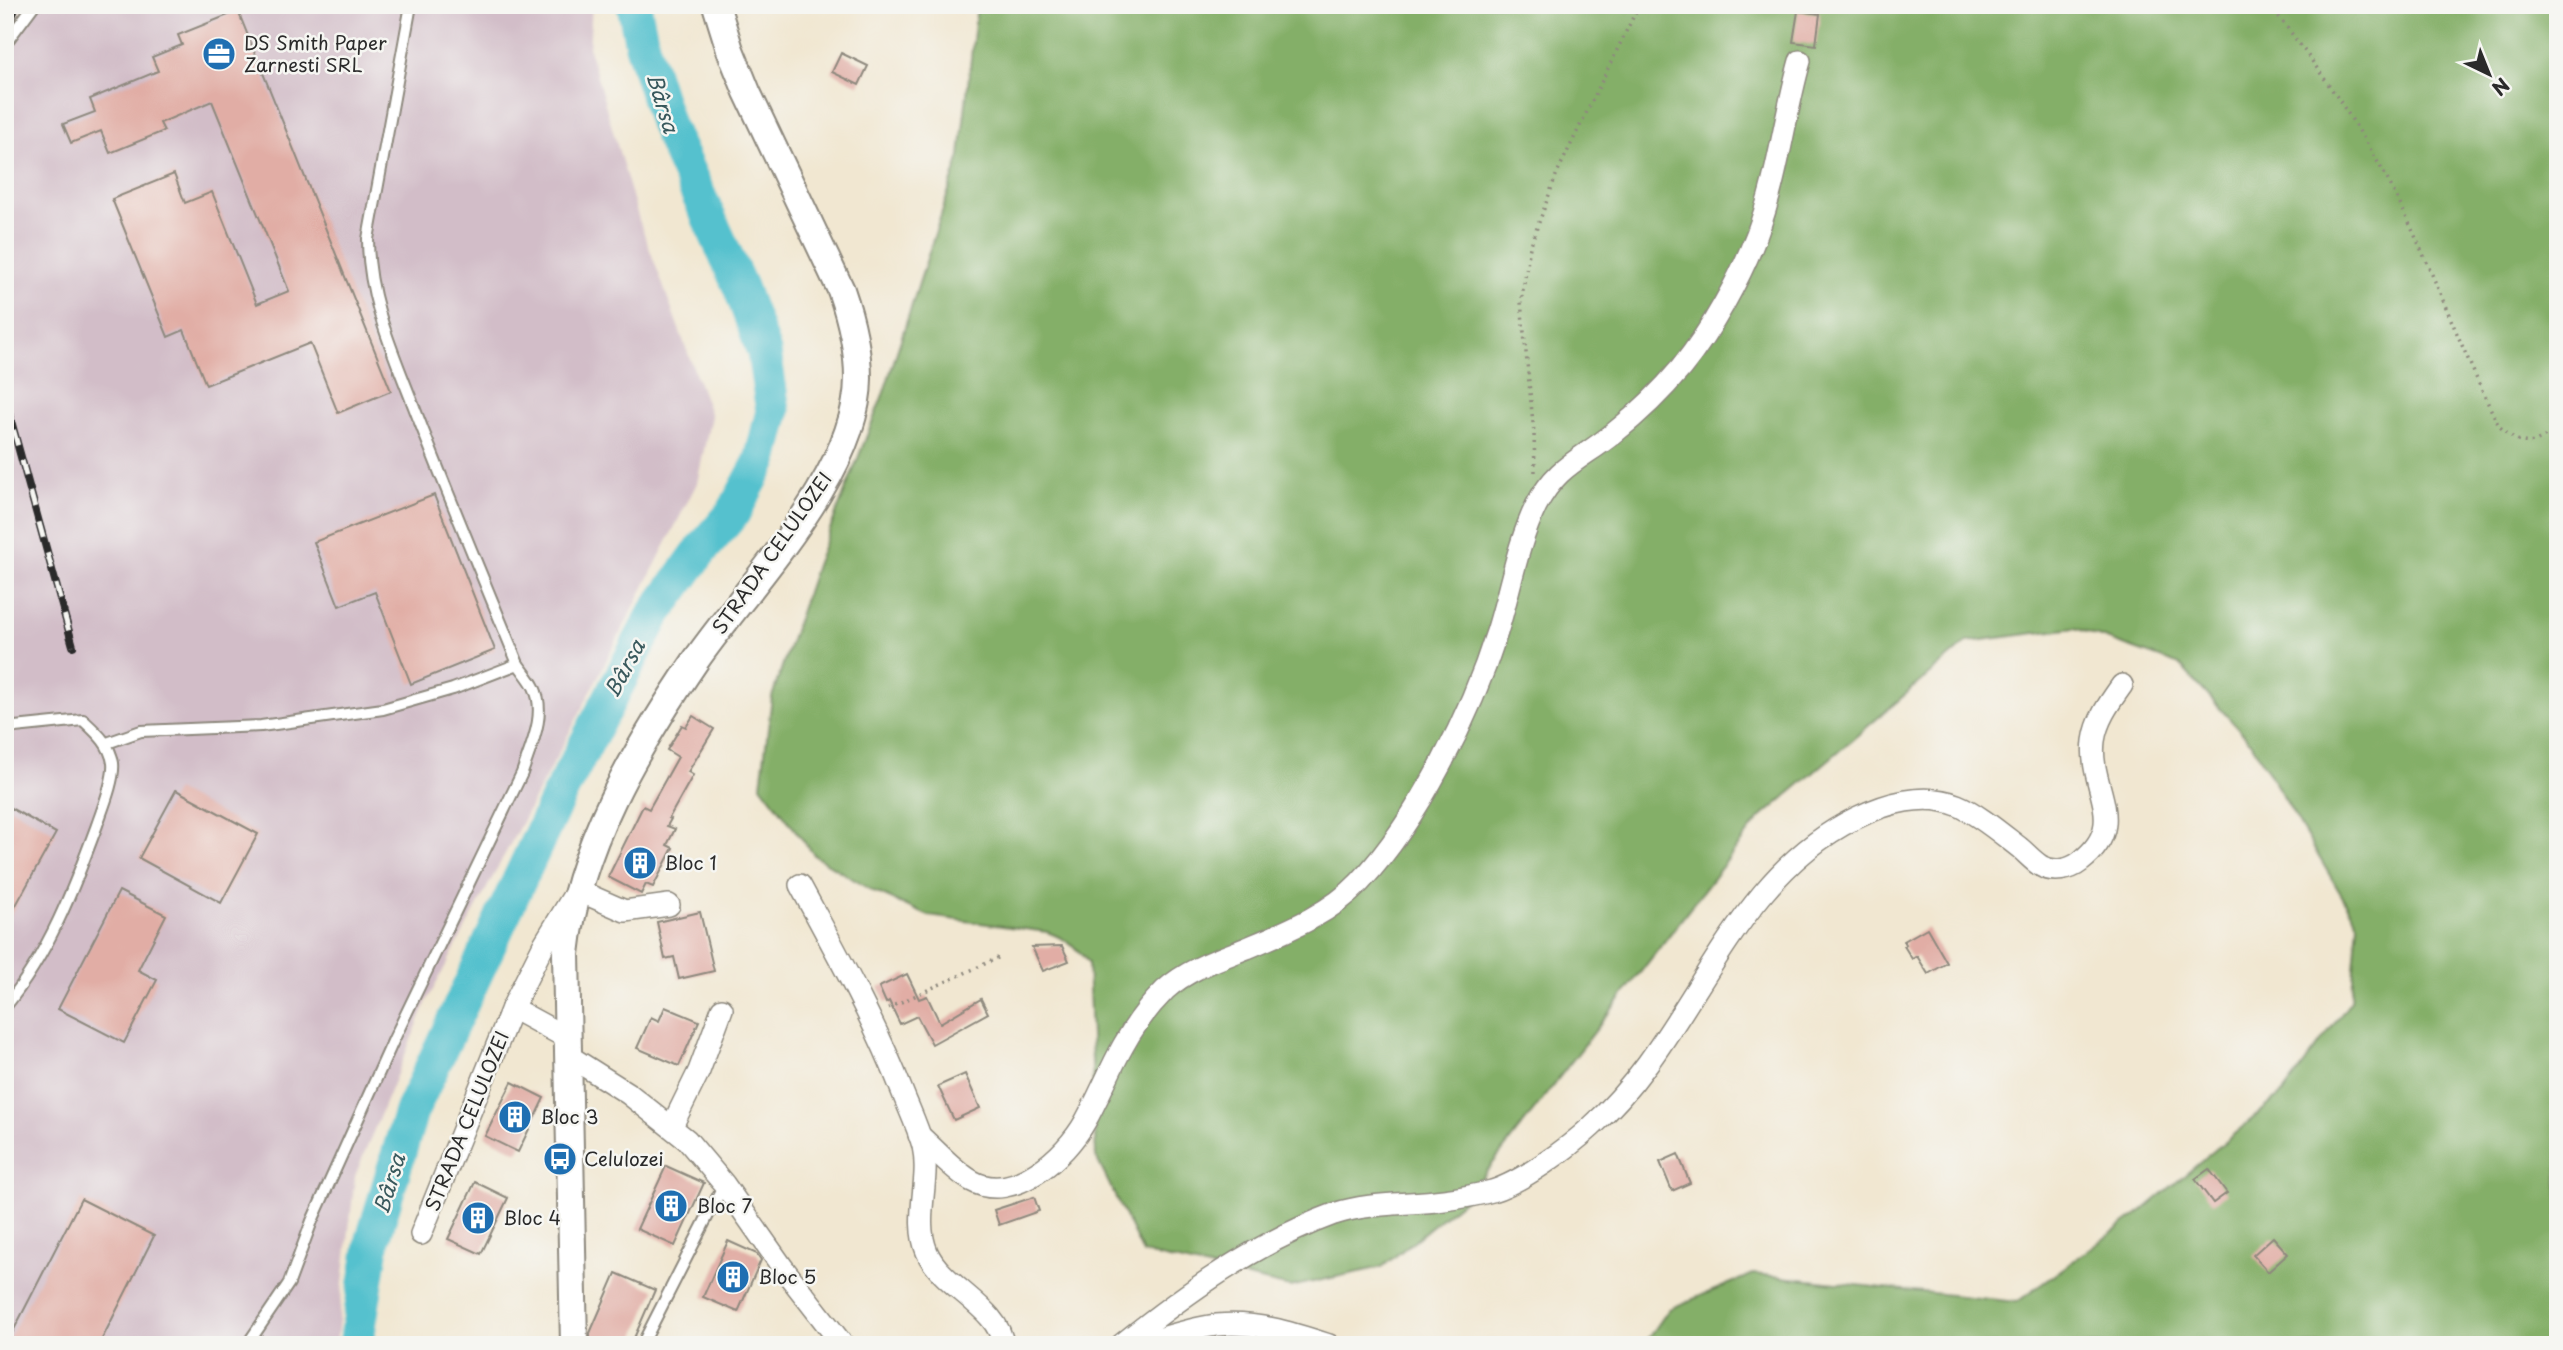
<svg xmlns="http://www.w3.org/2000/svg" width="2563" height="1350" viewBox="0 0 2563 1350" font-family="'Playpen Sans',sans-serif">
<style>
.industrial{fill:#d2bdc8}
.forest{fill:#84af67;stroke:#586d49;stroke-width:2}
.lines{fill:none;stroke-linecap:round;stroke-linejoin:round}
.river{stroke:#55c1ce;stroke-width:35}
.building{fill:#e1ada5}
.service-casing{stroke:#8e897e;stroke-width:14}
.minor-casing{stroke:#8e897e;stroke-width:24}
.tertiary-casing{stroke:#8e897e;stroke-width:30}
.path{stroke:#8e897e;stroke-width:3.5;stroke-dasharray:2 5;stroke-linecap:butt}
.service{stroke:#fff;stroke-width:10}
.minor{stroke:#fff;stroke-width:21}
.tertiary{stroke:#fff;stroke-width:26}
.rail-casing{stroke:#2b2b2b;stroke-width:8}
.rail{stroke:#f6f6f2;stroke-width:5;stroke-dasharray:16;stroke-linecap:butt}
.labels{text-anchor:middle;stroke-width:5;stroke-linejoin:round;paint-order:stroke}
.poi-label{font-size:19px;fill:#2b2b2b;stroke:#f6f6f2;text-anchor:start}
.street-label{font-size:19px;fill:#2b2b2b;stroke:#f6f6f2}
.water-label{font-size:21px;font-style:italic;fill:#38585c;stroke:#f6f6f2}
</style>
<rect width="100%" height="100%" fill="#f6f6f2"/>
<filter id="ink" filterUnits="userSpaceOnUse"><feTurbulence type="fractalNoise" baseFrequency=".0143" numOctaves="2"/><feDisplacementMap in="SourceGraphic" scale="14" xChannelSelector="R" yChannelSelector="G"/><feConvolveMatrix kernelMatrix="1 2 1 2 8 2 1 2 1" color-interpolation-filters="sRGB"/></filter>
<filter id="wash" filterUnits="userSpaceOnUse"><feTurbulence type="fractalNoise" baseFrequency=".00686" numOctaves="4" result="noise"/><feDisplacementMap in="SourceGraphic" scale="28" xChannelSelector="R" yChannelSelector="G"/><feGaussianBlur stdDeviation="1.57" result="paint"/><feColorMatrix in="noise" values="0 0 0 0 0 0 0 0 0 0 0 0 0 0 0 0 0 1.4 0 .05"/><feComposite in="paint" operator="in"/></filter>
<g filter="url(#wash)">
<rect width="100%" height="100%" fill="#f1e7d1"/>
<path class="industrial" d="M 25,5 L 592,5 L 589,49 L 639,220 L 711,416 L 697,483 L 575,722 L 427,1001 L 355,1176 L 336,1345 L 5,1345 L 5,37 Z"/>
<path class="forest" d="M 977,5 L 2558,5 L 2558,1345 L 1644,1345 L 1669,1309 L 1753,1274 L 2017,1302 L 2142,1211 L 2283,1093 L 2351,1001 L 2358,923 L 2251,742 L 2180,665 L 2075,628 L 1967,642 L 1759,819 L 1466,1198 L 1382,1267 L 1290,1287 L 1143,1253 L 1096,1157 L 1088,963 C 1077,947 1066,939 1047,932 L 929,916 L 871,890 L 815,856 L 761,785 L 772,697 L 816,565 L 884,392 L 960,156 Z"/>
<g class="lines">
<path class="river" d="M 356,1345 L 373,1239 L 411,1112 L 560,793 L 654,615 L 698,554 L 733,513 L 761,461 L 773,411 L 764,352 L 740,287 L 667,125 L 642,45 L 634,5"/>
</g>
<g id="blocks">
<g class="building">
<path d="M 238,11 L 391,391 L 338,413 L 310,343 L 206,385 L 184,330 L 168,337 L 112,199 L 174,174 L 185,203 L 212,192 L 257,304 L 289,291 L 212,101 L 160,123 L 164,131 L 110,153 L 101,131 L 71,143 L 63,124 L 95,112 L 90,99 L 158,71 L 152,57 L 182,45 L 178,35 Z"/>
<path d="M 1798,11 L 1820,14 L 1816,45 L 1793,42 Z"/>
<path d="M 841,53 L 868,66 L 859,85 L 832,72 Z"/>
<path d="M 434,495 L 495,650 L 411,684 L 375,592 L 339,606 L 314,542 Z"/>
<path d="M 693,716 L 714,729 L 688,772 L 693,775 L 669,818 L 671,819 L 667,826 L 675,829 L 667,845 L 673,848 L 653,887 L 646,884 L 641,894 L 608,877 L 643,806 L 649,809 L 678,757 L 667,750 L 682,725 L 686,727 Z"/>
<path d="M 176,790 L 258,834 L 221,903 L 139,858 Z"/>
<path d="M 5,805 L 56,833 L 5,925 Z"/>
<path d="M 119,891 L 166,915 L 138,970 L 157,980 L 124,1043 L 58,1009 Z"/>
<path d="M 700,912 L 714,971 L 679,979 L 674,957 L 665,959 L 657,922 Z"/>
<path d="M 1927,928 L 1947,963 L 1928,974 L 1917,956 L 1912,959 L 1904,946 L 1906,944 L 1904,941 Z"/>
<path d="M 1062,946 L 1069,961 L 1043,971 L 1032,947 Z"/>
<path d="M 907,974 L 919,999 L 927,996 L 940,1023 L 981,999 L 988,1013 L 932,1044 L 917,1016 L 900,1024 L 889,1001 L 886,1003 L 879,987 Z"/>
<path d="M 665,1007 L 699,1021 L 679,1066 L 637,1048 L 651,1017 L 659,1021 Z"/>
<path d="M 965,1074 L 980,1108 L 954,1120 L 938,1086 Z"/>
<path d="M 512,1082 L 544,1098 L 518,1152 L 485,1136 Z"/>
<path d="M 1678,1154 L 1690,1183 L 1672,1191 L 1660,1162 Z"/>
<path d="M 666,1166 L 704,1183 L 675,1246 L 637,1229 Z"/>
<path d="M 2209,1169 L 2227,1193 L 2213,1203 L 2195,1179 Z"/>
<path d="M 475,1182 L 508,1198 L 481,1254 L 448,1239 Z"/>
<path d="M 1034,1197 L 1039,1211 L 999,1225 L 994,1210 Z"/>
<path d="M 81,1199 L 154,1236 L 99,1345 L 6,1345 Z"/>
<path d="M 2273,1237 L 2288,1254 L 2268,1272 L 2253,1255 Z"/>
<path d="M 728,1241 L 757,1254 L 761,1260 L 738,1312 L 703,1297 Z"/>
<path d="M 616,1273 L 655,1290 L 631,1345 L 599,1345 L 590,1341 L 590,1333 Z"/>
</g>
</g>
</g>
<g filter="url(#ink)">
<use href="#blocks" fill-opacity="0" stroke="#8e897e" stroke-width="2"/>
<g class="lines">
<defs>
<g id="service">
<path d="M 5,44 L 34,5"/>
<path d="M 5,728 L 83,720 C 97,733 110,744 113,763 C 115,779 102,810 97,825 C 73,890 49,953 5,1007"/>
<path d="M 107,743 L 141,731 L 261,726 L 383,709 L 453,689 L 518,664"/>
<path d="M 247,1345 L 289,1283 L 312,1221 L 394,1039 L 522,773 C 531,746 547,714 534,687 C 530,679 523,671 518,664 C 483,578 447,493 414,407 C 393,352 368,299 368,239 L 411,5"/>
<path d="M 642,1345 L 724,1184"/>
</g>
<g id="minor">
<path d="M 800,885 C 836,952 874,1019 902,1091 C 909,1109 918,1127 923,1146 C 931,1180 913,1219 927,1252 C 942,1287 1000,1308 1003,1345"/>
<path d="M 512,1008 L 569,1039"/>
<path d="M 569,1056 L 629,1094 L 687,1140 L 724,1184 L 783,1268 L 843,1345"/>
<path d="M 672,1126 L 699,1071 L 722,1009"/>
<path d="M 919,1135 C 936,1150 953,1170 972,1181 C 1013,1204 1066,1156 1085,1122 C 1099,1097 1109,1071 1123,1046 C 1134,1026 1149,1006 1165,990 C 1188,969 1219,959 1247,948 C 1287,931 1330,914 1360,882 C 1419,819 1471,714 1497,632 C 1510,591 1517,545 1536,506 C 1557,465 1581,460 1614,433 C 1638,414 1661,392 1681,368 C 1711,331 1740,279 1757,234 C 1778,178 1784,118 1800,61"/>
<path d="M 421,1234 L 512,1008 L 544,944 L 577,890 L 625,911 L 669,905"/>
<path d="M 1121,1345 C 1186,1293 1255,1243 1334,1214 C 1370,1202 1407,1205 1444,1200 C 1460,1198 1477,1195 1492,1191 C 1522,1182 1568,1148 1591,1127 C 1694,1036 1727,881 1856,818 C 1886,803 1925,792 1957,805 C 1977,813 2003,835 2020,848 C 2027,854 2034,862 2041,866 C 2053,873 2070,870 2080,862 C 2131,823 2088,789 2094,741 C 2097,719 2110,702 2122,685"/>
<path d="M 1138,1345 C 1164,1338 1191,1328 1217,1325 C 1256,1321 1292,1333 1329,1345"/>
</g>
<path id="tertiary" d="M 574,1345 L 566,954 C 577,847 636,748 696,660 C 749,584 858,474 858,378 C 858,347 851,319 841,290 L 747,92 L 730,50 L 716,5"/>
</defs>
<use href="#service" class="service-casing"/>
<use href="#minor" class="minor-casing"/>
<use href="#tertiary" class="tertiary-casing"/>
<g class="path">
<path d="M 2270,5 C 2319,69 2366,134 2401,206 C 2436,278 2463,354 2499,426 C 2521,448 2538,449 2558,423"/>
<path d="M 1535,472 L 1534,433 L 1521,302 L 1530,247 L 1557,173 L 1639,5"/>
<path d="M 888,1008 L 1000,957"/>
</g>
<use href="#service" class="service"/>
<use href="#minor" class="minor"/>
<use href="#tertiary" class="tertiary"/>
<defs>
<g id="rail">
<path d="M 5,31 L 17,5"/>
<path d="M 5,399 L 73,646"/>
</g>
</defs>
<use href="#rail" class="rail-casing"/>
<use href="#rail" class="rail"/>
</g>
</g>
<defs>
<symbol id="office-disc" viewBox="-11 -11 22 22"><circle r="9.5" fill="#1f6fb2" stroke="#f6f6f2"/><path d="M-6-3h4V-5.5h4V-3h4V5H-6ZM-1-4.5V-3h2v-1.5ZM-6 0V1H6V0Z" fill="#fff"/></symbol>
<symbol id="building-disc" viewBox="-11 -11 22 22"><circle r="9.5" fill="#1f6fb2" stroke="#f6f6f2"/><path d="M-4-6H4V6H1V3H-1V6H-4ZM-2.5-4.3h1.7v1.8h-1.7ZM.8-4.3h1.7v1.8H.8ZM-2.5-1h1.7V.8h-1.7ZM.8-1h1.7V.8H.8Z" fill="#fff"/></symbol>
<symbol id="bus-disc" viewBox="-11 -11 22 22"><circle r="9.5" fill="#1f6fb2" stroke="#f6f6f2"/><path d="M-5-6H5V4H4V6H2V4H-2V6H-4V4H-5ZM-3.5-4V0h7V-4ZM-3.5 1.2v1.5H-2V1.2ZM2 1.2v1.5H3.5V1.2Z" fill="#fff"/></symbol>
</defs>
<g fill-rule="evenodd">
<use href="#office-disc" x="200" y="35" width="38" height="38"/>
<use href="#building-disc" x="621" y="844" width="38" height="38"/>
<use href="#building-disc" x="496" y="1098" width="38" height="38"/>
<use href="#bus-disc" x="541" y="1140" width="38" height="38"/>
<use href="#building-disc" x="652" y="1187" width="38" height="38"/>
<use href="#building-disc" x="459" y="1199" width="38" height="38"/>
<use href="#building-disc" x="714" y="1258" width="38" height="38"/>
</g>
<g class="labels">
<g class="poi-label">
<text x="244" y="50">DS Smith Paper<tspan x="244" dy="22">Zarnesti SRL</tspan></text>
<text x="664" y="870">Bloc 1</text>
<text x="540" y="1124">Bloc 3</text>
<text x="584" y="1166">Celulozei</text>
<text x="696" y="1213">Bloc 7</text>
<text x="503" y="1225">Bloc 4</text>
<text x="758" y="1284">Bloc 5</text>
</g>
<g class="street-label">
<text transform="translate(772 553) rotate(-55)" y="7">STRADA CELULOZEI</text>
<text transform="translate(467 1121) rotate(-68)" y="7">STRADA CELULOZEI</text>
</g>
<g class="water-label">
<text transform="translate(662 103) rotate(73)" y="7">Bârsa</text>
<text transform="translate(625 669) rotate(-62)" y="7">Bârsa</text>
<text transform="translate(390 1184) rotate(-73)" y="7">Bârsa</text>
</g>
</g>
<rect width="2563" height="1350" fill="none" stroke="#f6f6f2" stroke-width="28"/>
<g transform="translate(2489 74) rotate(137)" stroke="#f6f6f2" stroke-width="5" paint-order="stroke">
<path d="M0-5L12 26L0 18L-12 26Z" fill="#2b2b2b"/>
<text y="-10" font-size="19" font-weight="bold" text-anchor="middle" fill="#2b2b2b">N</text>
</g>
</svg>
